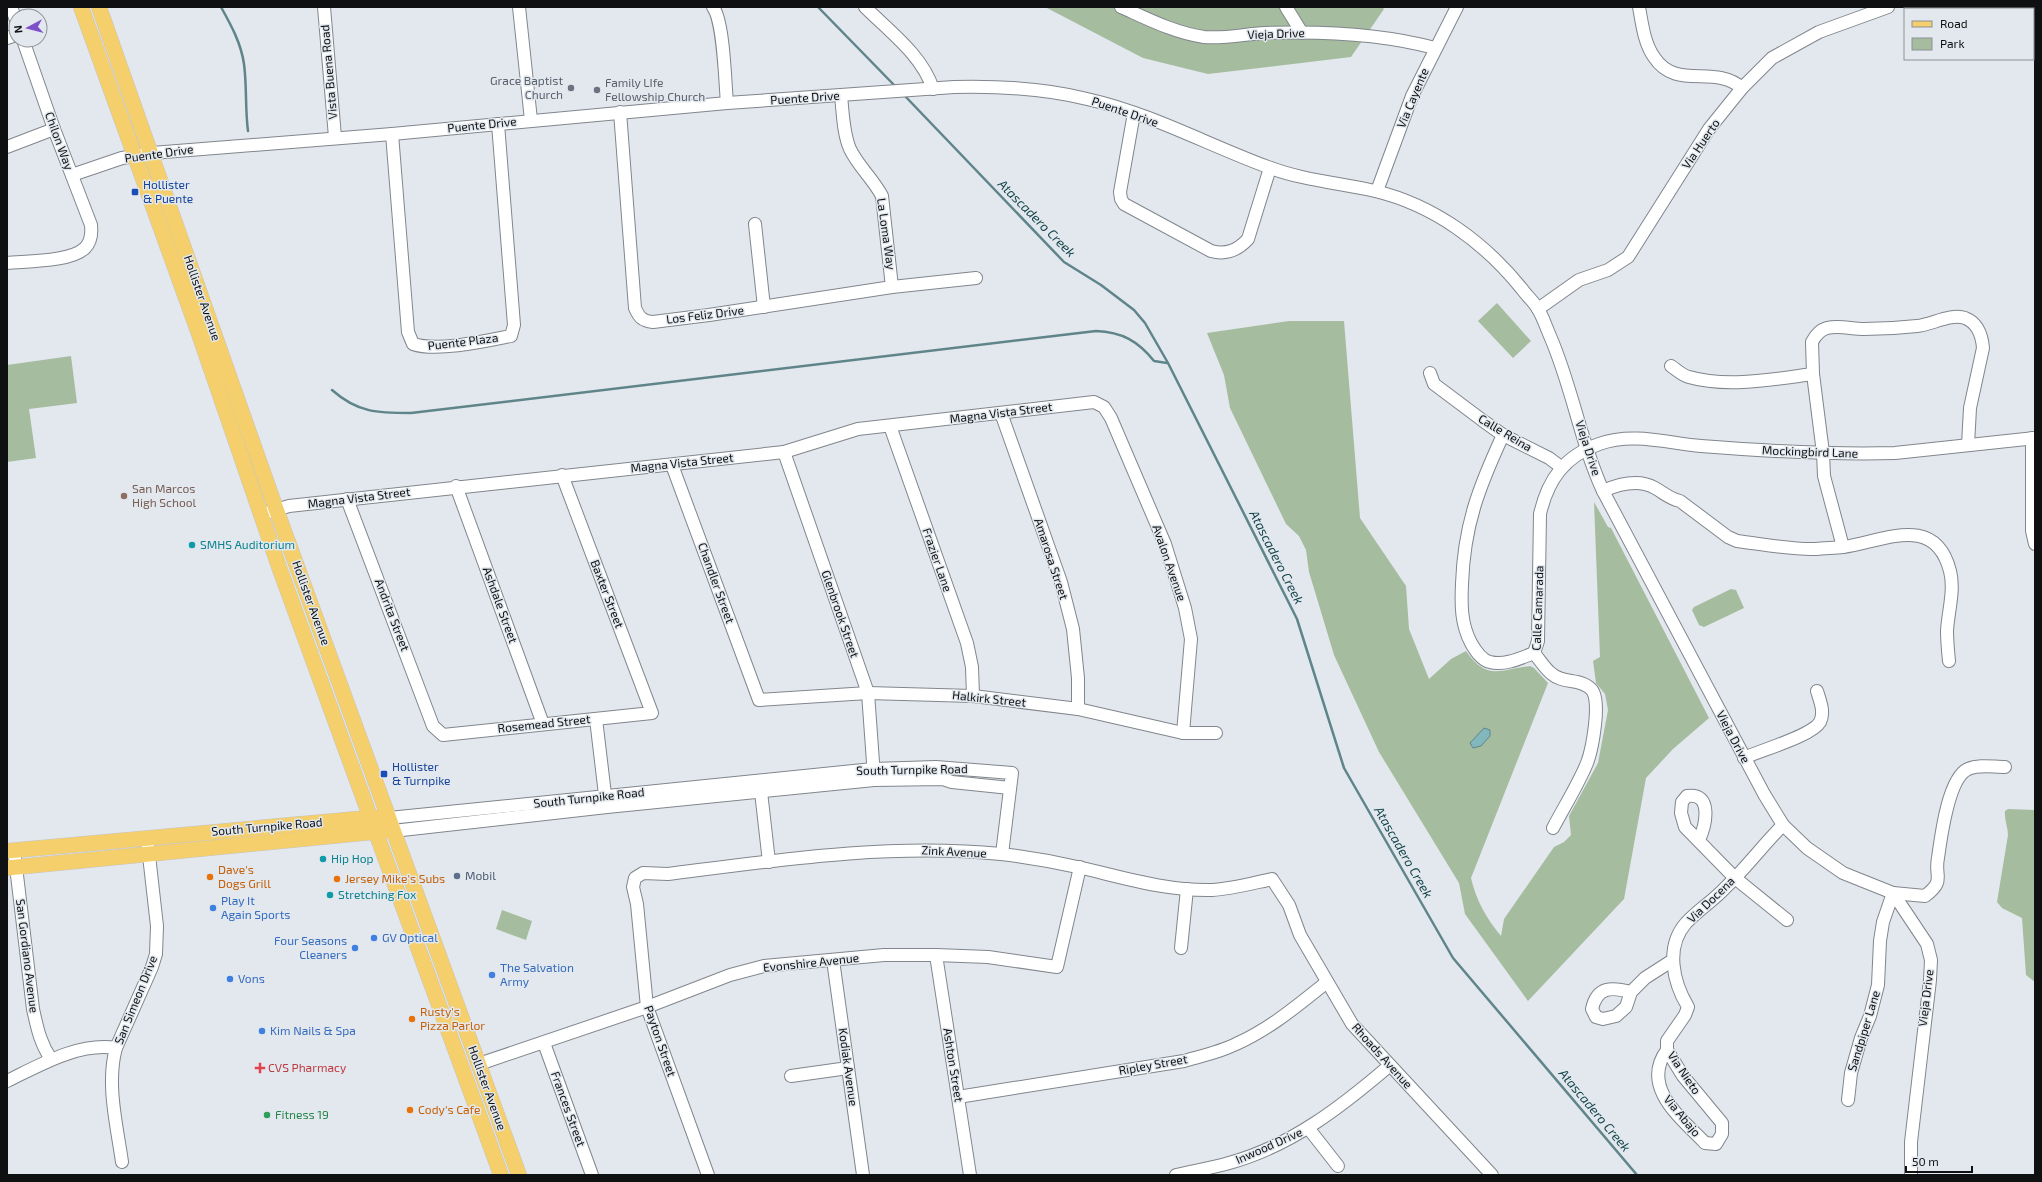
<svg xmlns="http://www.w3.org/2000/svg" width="2042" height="1182" viewBox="0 0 2042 1182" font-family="'Exo 2',sans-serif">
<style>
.green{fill:#a5bc9f}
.water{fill:#82b7be;stroke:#5f858a}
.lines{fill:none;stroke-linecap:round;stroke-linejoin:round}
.stream{stroke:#5f858a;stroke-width:2.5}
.minor-casing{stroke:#81868c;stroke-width:14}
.major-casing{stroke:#c5c6c6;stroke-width:16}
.minor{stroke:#fff;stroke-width:12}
.major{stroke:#f5cf6b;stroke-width:15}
.worship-dot{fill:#6b7280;stroke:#e2e8ee;stroke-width:1.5}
.transit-dot{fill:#1a4fb4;stroke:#e2e8ee;stroke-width:1.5}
.education-dot{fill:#8d6e63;stroke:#e2e8ee;stroke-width:1.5}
.culture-dot{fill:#0f9aa8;stroke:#e2e8ee;stroke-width:1.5}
.service-dot{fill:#5c6f8a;stroke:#e2e8ee;stroke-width:1.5}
.food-dot{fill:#e8710a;stroke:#e2e8ee;stroke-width:1.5}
.shop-dot{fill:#3f7fe0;stroke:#e2e8ee;stroke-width:1.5}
.health-dot{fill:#e0444e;stroke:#e2e8ee;stroke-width:1.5}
.leisure-dot{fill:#2e9e5b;stroke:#e2e8ee;stroke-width:1.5}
.labels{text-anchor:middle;stroke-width:3;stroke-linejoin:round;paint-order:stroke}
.street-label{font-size:12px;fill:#0e1012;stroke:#e2e8ee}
.worship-label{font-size:12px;fill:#5b616d;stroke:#e2e8ee;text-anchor:end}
.transit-label{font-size:12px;fill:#164399;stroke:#e2e8ee;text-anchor:start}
.education-label{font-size:12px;fill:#785e54;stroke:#e2e8ee;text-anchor:start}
.culture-label{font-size:12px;fill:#0d838f;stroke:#e2e8ee;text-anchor:start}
.food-label{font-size:12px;fill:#c56008;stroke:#e2e8ee;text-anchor:start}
.service-label{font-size:12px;fill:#4e5e75;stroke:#e2e8ee;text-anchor:start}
.shop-label{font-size:12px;fill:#366cbe;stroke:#e2e8ee;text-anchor:start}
.health-label{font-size:12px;fill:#be3a42;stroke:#e2e8ee;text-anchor:start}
.leisure-label{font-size:12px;fill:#27864d;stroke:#e2e8ee;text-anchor:start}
.water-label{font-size:13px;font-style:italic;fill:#13444a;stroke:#e2e8ee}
</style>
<rect width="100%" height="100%" fill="#e2e8ee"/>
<g class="green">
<path d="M 1045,7 L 1382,7 L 1384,9 L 1351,57 L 1208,74 L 1143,58 Z"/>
<path d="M 1497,303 L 1531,341 L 1513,358 L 1478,321 Z"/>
<path d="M 1289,321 L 1344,321 L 1360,518 L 1406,586 L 1409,629 L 1429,679 L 1451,659 L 1466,651 C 1487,681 1499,670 1530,666 L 1534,668 L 1548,683 L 1471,878 C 1476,900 1486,918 1501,936 L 1504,919 L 1554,847 L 1564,842 L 1571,835 L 1569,816 L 1598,763 L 1608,710 L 1605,694 L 1596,683 L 1593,661 L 1600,657 L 1594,502 L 1608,527 L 1611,528 L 1709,718 L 1673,749 L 1646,778 L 1624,899 L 1528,1001 L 1465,914 L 1459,883 L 1379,752 L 1334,655 L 1309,572 L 1306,550 L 1299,536 L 1286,524 L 1230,408 L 1224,375 L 1207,333 Z"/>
<path d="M 71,356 L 77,403 L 29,409 L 36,458 L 7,462 L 7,365 Z"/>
<path d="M 1731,589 L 1736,590 L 1744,608 L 1704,627 L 1699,625 L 1692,610 L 1694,607 Z"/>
<path d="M 2008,809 L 2035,810 L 2035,982 L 2026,975 L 2022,918 L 2002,908 L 1997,902 L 2008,835 C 2008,827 2004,819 2005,811 Z"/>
<path d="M 502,910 L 532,921 L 526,940 L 496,929 Z"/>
</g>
<path class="water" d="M 1484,728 L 1490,730 L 1490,736 L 1481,746 L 1473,748 L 1470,743 Z"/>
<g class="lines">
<g class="stream">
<path d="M 221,7 C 231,25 241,43 244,64 C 247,86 245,109 248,131"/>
<path d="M 818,7 L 896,87"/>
<path d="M 904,95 L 1064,262 L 1101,285 L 1134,310 L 1145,323 L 1168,363 L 1297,619 L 1344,768 L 1453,958 L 1637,1175"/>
<path d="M 332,390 C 358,413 378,413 411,413 L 1096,331 C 1122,332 1138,341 1154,361 L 1167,363"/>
</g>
<defs>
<g id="minor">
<path d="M 11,7 L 16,20"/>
<path d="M 324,7 L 335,137"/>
<path d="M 519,7 L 531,120"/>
<path d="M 713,7 C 724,22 725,82 727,103"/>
<path d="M 865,7 C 889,31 922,55 933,89"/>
<path d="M 1121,7 C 1148,19 1175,33 1204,37 C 1225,39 1245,34 1265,33 C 1319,31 1383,34 1435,48"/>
<path d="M 1286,7 L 1302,33"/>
<path d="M 1639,7 C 1642,23 1644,43 1654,57 C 1676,91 1714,64 1742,88"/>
<path d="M 7,38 L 16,35"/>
<path d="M 841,96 C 843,113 843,133 850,149 C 858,166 873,179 882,196 L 892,287"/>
<path d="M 620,112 L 635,308 C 639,317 642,321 653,322 L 709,315 L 892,287 L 976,278"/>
<path d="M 1134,113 L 1120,192 L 1121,199 L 1124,204 L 1211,251 C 1226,255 1237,251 1248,239 L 1270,168"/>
<path d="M 392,134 L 408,332 L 413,344 C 437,352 486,341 511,336 L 514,325 L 498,124"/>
<path d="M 7,147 L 54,129"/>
<path d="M 72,175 L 122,158 L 152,153 L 392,134 L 727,103 L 954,87 C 998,86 1044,88 1087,99 C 1150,113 1208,145 1268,167 C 1302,180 1339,183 1375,191 C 1434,205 1485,243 1522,289 C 1527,296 1534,302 1538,309 C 1543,317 1546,327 1550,336 C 1572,386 1580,441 1603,491 L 1764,794 L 1783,825 L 1807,848 L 1843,873 L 1893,893 L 1927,944 L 1931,960 L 1930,980 L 1911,1142 L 1911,1175"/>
<path d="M 1377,191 L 1412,96 L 1457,7"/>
<path d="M 755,224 L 764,307"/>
<path d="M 7,263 C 26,261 71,262 85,248 C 91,242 92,234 91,225 L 54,129 L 23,40"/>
<path d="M 1538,309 L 1579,280 L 1608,270 L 1628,257 L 1709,129 L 1742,88 L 1772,58 L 1819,32 L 1888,7"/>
<path d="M 1671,366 C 1677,370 1683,376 1689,377 C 1727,388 1775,379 1813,374"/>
<path d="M 1430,373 L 1434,384 L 1482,420 L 1503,435 L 1549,458 L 1561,467"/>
<path d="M 1001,413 L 1061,582 L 1073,629 L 1078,678 L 1078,709"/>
<path d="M 890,426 L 967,643 L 972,667 L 973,696"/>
<path d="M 1503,435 C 1479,487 1464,525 1462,584 C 1461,605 1461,624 1471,643 C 1475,650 1481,660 1490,662 C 1504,666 1521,658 1534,653"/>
<path d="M 2032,438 L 2032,531 L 2035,544"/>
<path d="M 784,452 L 868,693 L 874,776"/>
<path d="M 672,465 L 759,700 L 868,693 L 973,696 L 1078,709 L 1183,733 L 1216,733"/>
<path d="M 456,486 L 543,724"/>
<path d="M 1603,491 C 1619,484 1639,479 1655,488 C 1664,493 1670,499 1680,501 L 1728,537 L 1737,541 C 1762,544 1791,550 1816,549 C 1824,548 1834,548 1843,547 C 1882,542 1935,512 1950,571 C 1955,590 1948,612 1947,631 C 1947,641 1948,651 1949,661"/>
<path d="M 347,499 L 433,726 L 443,735 L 652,713 L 562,475"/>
<path d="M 269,512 L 289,506 L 784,452 L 858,429 L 1094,402 L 1104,407 L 1111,418 L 1165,544 L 1185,608 L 1191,639 L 1183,733"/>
<path d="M 1843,547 L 1824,476 L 1823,453 L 1813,374 L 1812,342 C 1815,336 1820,330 1827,328 C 1839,325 1852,329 1864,329 C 1882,329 1899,328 1917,326 C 1931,325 1951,313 1965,318 C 1978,323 1982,336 1983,348 L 1970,408 L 1968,445"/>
<path d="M 1534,653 L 1538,641 L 1540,514 C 1548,479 1565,456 1599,444 C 1633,432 1667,443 1701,446 C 1765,451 1830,455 1895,453 L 2035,438"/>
<path d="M 1534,653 C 1540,660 1545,669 1552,674 C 1563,684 1581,678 1591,689 C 1602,699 1592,750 1587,763 C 1578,785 1564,807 1553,828"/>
<path d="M 596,719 L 606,803"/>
<path d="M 1744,758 C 1761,750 1812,736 1820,722 C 1825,712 1820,701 1817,691"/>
<path d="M 760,783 L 769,862"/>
<path d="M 389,818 L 873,769 L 936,767 L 1012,773 L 1002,854"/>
<path d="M 393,831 L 607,807 L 874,780 L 943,779 L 952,782 L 1010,788"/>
<path d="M 1699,840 C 1706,825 1713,792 1687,796 L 1682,802 L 1681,813 L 1685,827 L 1735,878 L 1787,920"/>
<path d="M 14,850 L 33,1009 C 37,1027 40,1043 51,1059"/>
<path d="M 1181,948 L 1187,889"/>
<path d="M 936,955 L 970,1175"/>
<path d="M 833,960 L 863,1175"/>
<path d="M 1631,992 C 1612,987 1597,986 1592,1009 L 1596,1017 L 1603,1019 L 1616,1016 L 1626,1007 L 1631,992 L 1645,978 L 1673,960"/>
<path d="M 544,1043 L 592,1175"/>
<path d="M 1667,1050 C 1640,1087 1681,1118 1705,1143 L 1716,1144 L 1722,1134 L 1722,1123 L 1683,1076 L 1667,1050 L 1667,1041 L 1685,1015 L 1688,1007 C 1673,982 1665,947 1686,923 C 1698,910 1713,901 1725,888 C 1746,868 1763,845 1783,825"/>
<path d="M 479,1064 L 647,1007 L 730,975 L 764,966 L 884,955 L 936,955 L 988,957 L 1057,967 L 1080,867"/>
<path d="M 791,1076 L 848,1068"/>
<path d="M 7,1081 C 40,1065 79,1042 116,1048"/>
<path d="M 958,1097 L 1184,1061 C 1201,1056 1220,1052 1236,1044 C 1270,1029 1298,1005 1327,982"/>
<path d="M 1848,1100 L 1851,1073 L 1861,1038 L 1870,1016 L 1878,985 L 1880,941 L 1883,922 L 1893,893 L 1925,896 C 1946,880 1934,877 1938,858 C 1941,837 1948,778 1968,769 C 1979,764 1993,767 2005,767"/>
<path d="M 1309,1129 L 1338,1166"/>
<path d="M 122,1162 C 117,1126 106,1084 116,1048 L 152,967 L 156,954 L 157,926 L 147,838"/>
<path d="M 708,1175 L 647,1007 L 637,904 L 633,887 L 635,878 L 643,873 L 668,874 C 778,860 889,843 1001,854 C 1027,857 1056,862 1082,868 C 1125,878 1167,891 1212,890 C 1231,889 1253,883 1272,879 L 1289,905 L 1300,935 L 1352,1024 L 1492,1175"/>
<path d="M 1176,1175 C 1193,1171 1212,1168 1229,1163 C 1291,1146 1341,1107 1389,1066"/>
</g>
<g id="major">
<path d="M 81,7 L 199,334 L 279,567 L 501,1175"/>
<path d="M 99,7 L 276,509 L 519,1175"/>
<path d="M 7,851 L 356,819 L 380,818"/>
<path d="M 7,868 L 384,831"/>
</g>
</defs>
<use href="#minor" class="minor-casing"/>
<use href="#major" class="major-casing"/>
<use href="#minor" class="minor"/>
<use href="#major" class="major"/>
</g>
<g class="worship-dot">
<circle cx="571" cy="88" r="4"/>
<circle cx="597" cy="90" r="4"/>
</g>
<g class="transit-dot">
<rect x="131" y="188" width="8" height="8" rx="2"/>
<rect x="380" y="770" width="8" height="8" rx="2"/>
</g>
<circle class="education-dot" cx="124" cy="496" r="4"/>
<g class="culture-dot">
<circle cx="192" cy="545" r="4"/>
<circle cx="323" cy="859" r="4"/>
<circle cx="330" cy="895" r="4"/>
</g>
<circle class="service-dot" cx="457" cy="876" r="4"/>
<g class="food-dot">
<circle cx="210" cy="877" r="4"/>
<circle cx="337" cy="879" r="4"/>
<circle cx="412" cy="1019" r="4"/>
<circle cx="410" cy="1110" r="4"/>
</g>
<g class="shop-dot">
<circle cx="213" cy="908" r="4"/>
<circle cx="374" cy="938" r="4"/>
<circle cx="355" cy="948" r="4"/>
<circle cx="492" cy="975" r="4"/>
<circle cx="230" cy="979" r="4"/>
<circle cx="262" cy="1031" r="4"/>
</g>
<path class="health-dot" d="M258 1062h4v4h4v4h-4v4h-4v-4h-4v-4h4z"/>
<circle class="leisure-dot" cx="267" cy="1115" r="4"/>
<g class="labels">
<g class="street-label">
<text transform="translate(1276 34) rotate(-2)" y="4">Vieja Drive</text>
<text transform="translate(329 72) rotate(-95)" y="4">Vista Buena Road</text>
<text transform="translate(805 98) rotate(-4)" y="4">Puente Drive</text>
<text transform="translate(1413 98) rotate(-67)" y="4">Via Cayente</text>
<text transform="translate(1125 112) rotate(19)" y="4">Puente Drive</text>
<text transform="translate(482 125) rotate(-6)" y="4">Puente Drive</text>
<text transform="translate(59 141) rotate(70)" y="4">Chilon Way</text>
<text transform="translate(1701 144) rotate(-56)" y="4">Via Huerto</text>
<text transform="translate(159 154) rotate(-8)" y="4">Puente Drive</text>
<text transform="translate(886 234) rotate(82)" y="4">La Loma Way</text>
<text transform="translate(202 298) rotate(71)" y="4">Hollister Avenue</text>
<text transform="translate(705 315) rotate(-7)" y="4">Los Feliz Drive</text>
<text transform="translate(463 342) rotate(-7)" y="4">Puente Plaza</text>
<text transform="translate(1001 413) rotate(-7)" y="4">Magna Vista Street</text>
<text transform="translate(1505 433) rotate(31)" y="4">Calle Reina</text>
<text transform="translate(1588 448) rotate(72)" y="4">Vieja Drive</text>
<text transform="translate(1810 452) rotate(2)" y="4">Mockingbird Lane</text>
<text transform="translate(682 463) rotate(-6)" y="4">Magna Vista Street</text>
<text transform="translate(359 498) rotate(-7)" y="4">Magna Vista Street</text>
<text transform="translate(1051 559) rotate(72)" y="4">Amarosa Street</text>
<text transform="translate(937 560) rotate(71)" y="4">Frazier Lane</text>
<text transform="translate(1169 563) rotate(71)" y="4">Avalon Avenue</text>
<text transform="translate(716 583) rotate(70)" y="4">Chandler Street</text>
<text transform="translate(607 594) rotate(69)" y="4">Baxter Street</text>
<text transform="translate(311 603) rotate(70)" y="4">Hollister Avenue</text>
<text transform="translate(500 605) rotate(70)" y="4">Ashdale Street</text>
<text transform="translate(1538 608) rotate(-88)" y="4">Calle Camarada</text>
<text transform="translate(840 614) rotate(71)" y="4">Glenbrook Street</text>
<text transform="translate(392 615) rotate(69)" y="4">Andrita Street</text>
<text transform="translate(989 699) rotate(6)" y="4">Halkirk Street</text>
<text transform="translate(544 724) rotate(-6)" y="4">Rosemead Street</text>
<text transform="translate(1733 737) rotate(62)" y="4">Vieja Drive</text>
<text transform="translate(912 770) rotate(-1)" y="4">South Turnpike Road</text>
<text transform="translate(589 798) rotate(-6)" y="4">South Turnpike Road</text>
<text transform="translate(267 827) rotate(-5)" y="4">South Turnpike Road</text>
<text transform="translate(954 852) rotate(3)" y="4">Zink Avenue</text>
<text transform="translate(1711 900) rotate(-44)" y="4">Via Docena</text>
<text transform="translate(27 956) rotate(83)" y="4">San Gordiano Avenue</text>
<text transform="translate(811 963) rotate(-6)" y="4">Evonshire Avenue</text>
<text transform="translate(1926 998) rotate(-83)" y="4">Vieja Drive</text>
<text transform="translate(136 1000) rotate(-68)" y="4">San Simeon Drive</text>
<text transform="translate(1864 1031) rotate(-73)" y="4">Sandpiper Lane</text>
<text transform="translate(660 1041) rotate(71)" y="4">Payton Street</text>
<text transform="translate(1382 1056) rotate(48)" y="4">Rhoads Avenue</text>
<text transform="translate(953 1065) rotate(81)" y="4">Ashton Street</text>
<text transform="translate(1153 1065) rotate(-10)" y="4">Ripley Street</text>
<text transform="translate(848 1067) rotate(82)" y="4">Kodiak Avenue</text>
<text transform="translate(1684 1073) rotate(56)" y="4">Via Nieto</text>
<text transform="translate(487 1088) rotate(70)" y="4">Hollister Avenue</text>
<text transform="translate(568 1109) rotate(70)" y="4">Frances Street</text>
<text transform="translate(1682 1116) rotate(50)" y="4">Via Abajo</text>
<text transform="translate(1269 1146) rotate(-24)" y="4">Inwood Drive</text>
</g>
<g class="worship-label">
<text x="563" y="85">Grace Baptist<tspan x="563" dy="14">Church</tspan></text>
<text x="605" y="87" text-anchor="start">Family LIfe<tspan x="605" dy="14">Fellowship Church</tspan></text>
</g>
<g class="transit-label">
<text x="143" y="189">Hollister<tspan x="143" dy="14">&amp; Puente</tspan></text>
<text x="392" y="771">Hollister<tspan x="392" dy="14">&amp; Turnpike</tspan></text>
</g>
<g class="education-label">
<text x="132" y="493">San Marcos<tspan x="132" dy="14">High School</tspan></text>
</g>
<g class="culture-label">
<text x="200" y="549">SMHS Auditorium</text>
<text x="331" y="863">Hip Hop</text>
<text x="338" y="899">Stretching Fox</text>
</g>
<g class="food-label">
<text x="218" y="874">Dave's<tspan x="218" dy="14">Dogs Grill</tspan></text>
<text x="345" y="883">Jersey Mike's Subs</text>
<text x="420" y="1016">Rusty's<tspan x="420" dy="14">Pizza Parlor</tspan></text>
<text x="418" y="1114">Cody's Cafe</text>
</g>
<g class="service-label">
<text x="465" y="880">Mobil</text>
</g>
<g class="shop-label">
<text x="221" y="905">Play It<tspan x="221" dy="14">Again Sports</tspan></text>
<text x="382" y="942">GV Optical</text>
<text x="347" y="945" text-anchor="end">Four Seasons<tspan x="347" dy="14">Cleaners</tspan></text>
<text x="500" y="972">The Salvation<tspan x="500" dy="14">Army</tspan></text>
<text x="238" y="983">Vons</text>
<text x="270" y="1035">Kim Nails &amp; Spa</text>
</g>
<g class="health-label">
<text x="268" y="1072">CVS Pharmacy</text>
</g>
<g class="leisure-label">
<text x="275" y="1119">Fitness 19</text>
</g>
<g class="water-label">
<text transform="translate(1037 218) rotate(45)" y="5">Atascadero Creek</text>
<text transform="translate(1277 557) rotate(63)" y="5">Atascadero Creek</text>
<text transform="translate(1404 852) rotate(60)" y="5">Atascadero Creek</text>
<text transform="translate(1595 1110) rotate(50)" y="5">Atascadero Creek</text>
</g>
</g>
<rect width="2042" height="1182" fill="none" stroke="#0e1012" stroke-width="16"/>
<rect x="1904" y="8" width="130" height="52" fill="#e2e8ee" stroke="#8d9296"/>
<rect x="1912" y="21" width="20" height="6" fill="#f5cf6b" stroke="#8d9296"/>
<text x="1940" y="28" font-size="12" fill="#0e1012">Road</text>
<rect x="1912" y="38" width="20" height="12" fill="#a5bc9f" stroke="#8d9296"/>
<text x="1940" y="48" font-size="12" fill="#0e1012">Park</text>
<g transform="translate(28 28) rotate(263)"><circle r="19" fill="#e2e8ee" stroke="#8d9296"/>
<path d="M0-3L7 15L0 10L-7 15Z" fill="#7f51c9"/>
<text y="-6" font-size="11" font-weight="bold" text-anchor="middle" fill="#0e1012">N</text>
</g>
<path d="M1906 1166v6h66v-6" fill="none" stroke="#0e1012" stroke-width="2"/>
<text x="1912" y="1166" font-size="12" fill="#0e1012" stroke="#e2e8ee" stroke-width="3" paint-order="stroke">50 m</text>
</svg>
